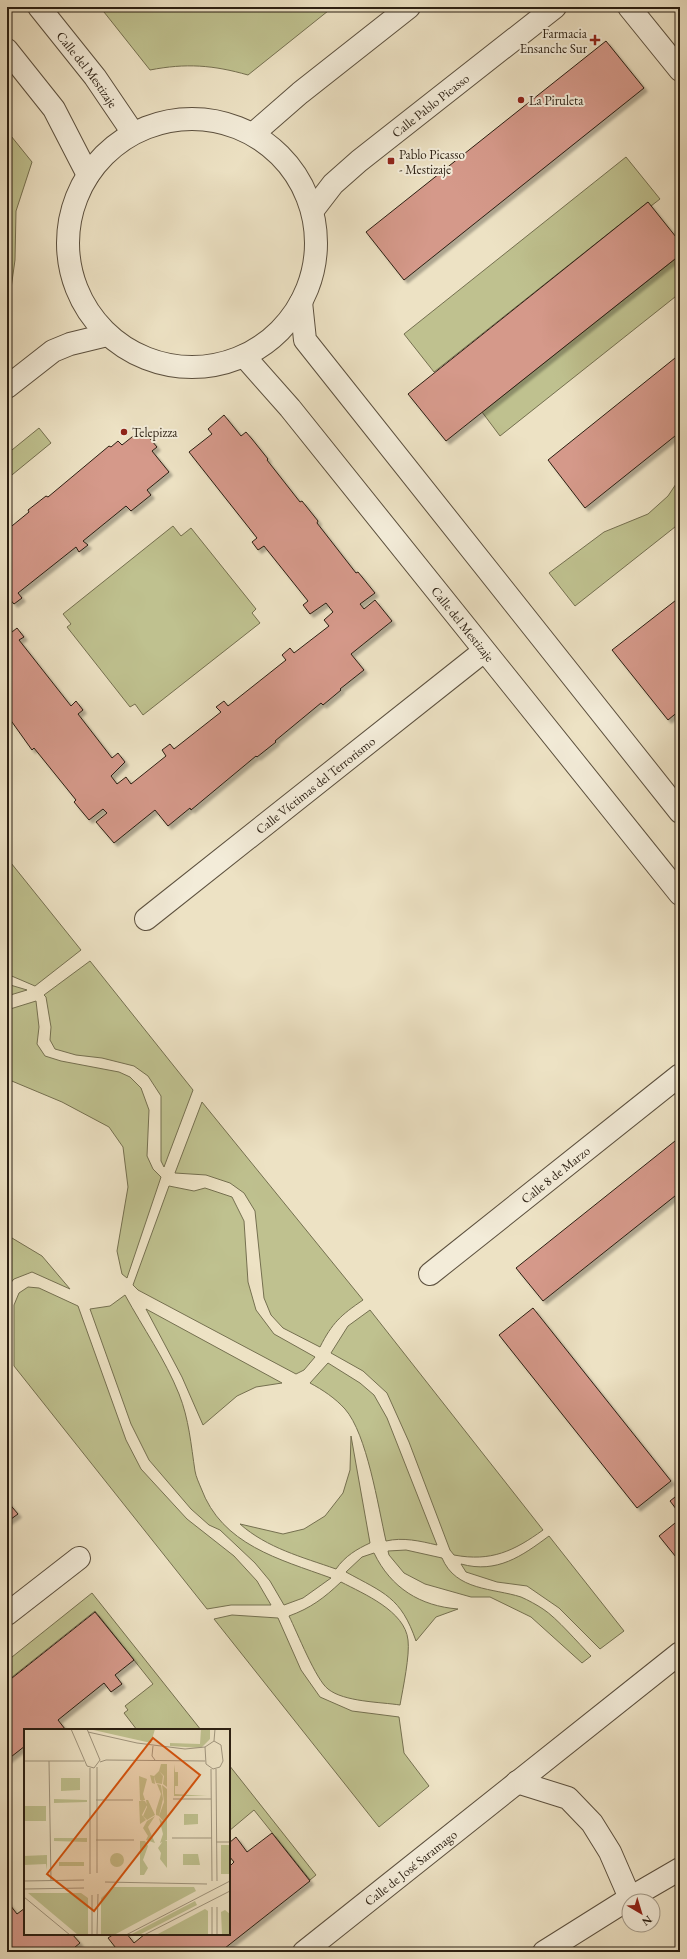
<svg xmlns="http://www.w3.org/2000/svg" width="687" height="1959" font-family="'EB Garamond',serif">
	<defs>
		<filter id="shadow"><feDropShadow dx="3.5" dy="3.5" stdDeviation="1" flood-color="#0004"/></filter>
	</defs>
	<rect width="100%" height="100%" fill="#ede2c4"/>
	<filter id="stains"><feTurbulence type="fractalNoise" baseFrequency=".005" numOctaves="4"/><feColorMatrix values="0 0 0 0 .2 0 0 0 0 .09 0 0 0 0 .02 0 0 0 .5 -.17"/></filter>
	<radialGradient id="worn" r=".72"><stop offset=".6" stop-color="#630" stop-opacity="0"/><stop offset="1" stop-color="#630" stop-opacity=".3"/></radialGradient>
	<!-- green -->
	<path fill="#bfc18f" stroke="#757050" d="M100,7H333L248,75C213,65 186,63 150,70Z
		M7,131L32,162L16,211L15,260L7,317Z
		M626,157L660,199L651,206L648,202L434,372L404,334Z
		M680,255V293L500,436L482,412Z
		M39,428L51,443L7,479V454Z
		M680,478V523L575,606L549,573L604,532L648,514L668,496Z
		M173,526L181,536L191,528L256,609L252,613L260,623L143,715L135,704L130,707L67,627L71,624L63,614Z
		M7,858L81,950L35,986L7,974Z
		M90,961L193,1090L164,1167L161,1161V1096L148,1076L134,1066L102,1058L76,1055L55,1049L50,1040L51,1027L46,997L44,995Z
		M7,984L27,990L7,996Z
		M36,1001L39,1027L37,1044L45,1056L61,1061L119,1072L130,1077L141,1088L149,1110L147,1156L153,1169L161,1177L127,1278L122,1274L117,1251L128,1187L123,1147L109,1127L62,1102L7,1079V1010Z
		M202,1102L363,1300C341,1315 332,1323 320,1347L283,1328L271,1315L264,1298L255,1211L244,1193L230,1183L206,1175L175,1173Z
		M169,1186L194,1191L205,1188L232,1197L244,1221L248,1282L256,1310L274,1334L315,1357L304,1370L296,1374L138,1290L133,1285Z
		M7,1235L42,1256L70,1289L32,1272L14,1279L7,1287Z
		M28,1287L39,1288L78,1306L126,1440L141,1469L187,1519L234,1556L257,1581L271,1605H231L207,1609L14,1366V1305L19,1293Z
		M125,1295C143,1328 165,1359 179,1394C189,1419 191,1445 195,1471C196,1477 199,1483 201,1488C222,1545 279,1559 331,1578L303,1598L284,1605L270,1581L255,1563L220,1530L209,1525L191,1509L149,1460L131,1424L90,1309L110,1306Z
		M146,1309L282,1383L256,1387L237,1396L203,1425L182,1377Z
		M370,1310L543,1530C514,1551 491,1562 454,1555L450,1550L409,1442L387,1393L363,1371L331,1353L348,1326Z
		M328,1363L360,1383L374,1395L387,1418L437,1545C420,1541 403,1537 386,1541C378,1506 367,1434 345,1409C335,1398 323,1390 310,1383Z
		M351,1436L370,1543C357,1549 345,1556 336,1569C302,1557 267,1548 240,1524L283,1534L304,1529L325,1516L343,1493L350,1470Z
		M549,1536L624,1631L600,1649L559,1608L527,1586L497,1582L466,1572L461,1564C497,1574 522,1556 549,1536Z
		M406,1550L442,1558C456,1591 493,1588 521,1597C528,1600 537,1605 543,1609C557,1618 578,1643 591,1656L582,1663L531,1617L490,1597H471L425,1584L404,1573L389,1555L388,1551Z
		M374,1553C391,1588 420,1606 458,1609L436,1617L416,1641C401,1597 384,1593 346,1572L362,1557Z
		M341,1582C364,1594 405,1611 408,1640C410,1655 403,1688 400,1705C381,1702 344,1702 328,1689C316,1680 297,1632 289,1616C311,1608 324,1598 341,1582Z
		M92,1593L201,1730H137L124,1713L128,1710L125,1706L153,1684L95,1611L7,1681V1661Z
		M232,1615L278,1618L301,1670L320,1697L352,1711L399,1717L404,1753L429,1786L379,1827L214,1619Z
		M229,1765L316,1875L310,1880L254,1810L229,1831Z"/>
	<!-- building -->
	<path fill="#d5998a" stroke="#2b1f12" filter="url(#shadow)" d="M606,41L644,88L404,280L366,232Z
		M648,202L680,242V255L446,441L408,394Z
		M680,354V432L585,508L548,460Z
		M224,415L241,436L246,432L252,439L268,459L267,460L300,502L302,501L318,521L317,523L356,573L358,572L375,593L360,604L364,609L375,600L392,621L351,654L364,670L340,689L341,690L323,705L321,703L275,741L276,742L257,757L256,756L191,810L190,808L168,826L155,810L114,843L96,822L107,813L103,809L89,820L74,802L76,800L34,748L32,750L7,715V625L12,632L17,628L24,637L19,640L71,706L76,701L83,710L78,714L112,758L118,753L125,762L111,776L117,784L126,777L131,784L166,756L162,750L170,744L174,749L221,712L216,707L224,701L228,706L286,660L282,655L290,648L294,653L329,626L324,620L333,612L326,603L310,614L303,605L308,601L264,546L258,550L252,542L257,538L189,452L212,434L208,429Z
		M142,429L157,447L152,451L169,472L147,490L151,495L131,511L126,506L83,541L88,545L79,552L76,547L18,593L22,598L14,604L7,596V530L29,512L28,510L46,496L48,497L109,446L111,447L118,441L122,445Z
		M680,597V710L668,720L612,650Z
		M680,1137V1192L543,1301L516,1268Z
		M533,1308L671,1481L637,1508L499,1335Z
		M680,1493V1514L670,1501Z
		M7,1501L18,1514L7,1522Z
		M680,1519V1562L659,1536Z
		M95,1612L134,1660L115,1675L122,1684L111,1692L104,1683L58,1720L65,1729L64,1730H25V1746L7,1760V1682Z
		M272,1833L310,1881L220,1952H119L108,1938L114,1934H127L134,1943L145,1934H229V1867L234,1862L229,1856V1843L236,1837L247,1852Z
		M7,1901L17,1914L25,1908V1934H72L80,1943L69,1952H7Z"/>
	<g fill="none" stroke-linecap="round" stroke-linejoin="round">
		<defs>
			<g id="minor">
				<path id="s1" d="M39,7L95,77L133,133"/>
				<path d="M629,7L680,70"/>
				<path d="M7,50L54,109L88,175"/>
				<circle cx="192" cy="243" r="124"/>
				<path d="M253,134L300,93L409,7"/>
				<path id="s2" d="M313,210L333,184L359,161L555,7"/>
				<path d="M301,302L305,340L680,812"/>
				<path id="s3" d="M244,356L290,408L680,894"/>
				<path d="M7,387L53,351L70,344L107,335"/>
				<path id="s4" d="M146,919L484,651"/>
				<path id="s5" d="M430,1274L680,1075"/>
				<path d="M7,1614L79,1558"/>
				<path d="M517,1782L568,1798L592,1823L610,1852L630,1898"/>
				<path id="s6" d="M304,1952L680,1653"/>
				<path d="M544,1952L630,1898L680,1869"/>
			</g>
		</defs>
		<!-- minor casing -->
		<use href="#minor" stroke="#5c503e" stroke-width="24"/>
		<!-- minor -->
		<use href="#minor" stroke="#f3ecd9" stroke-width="22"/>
	</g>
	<!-- markers -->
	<g fill="#8f2418" stroke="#f3ecd9" stroke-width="1.5">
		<path d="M593 34h4v4h4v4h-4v4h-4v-4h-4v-4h4z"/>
		<circle cx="521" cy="100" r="4"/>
		<rect x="387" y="157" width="8" height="8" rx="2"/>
		<circle cx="124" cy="432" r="4"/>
	</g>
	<g text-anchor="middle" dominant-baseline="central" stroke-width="4" stroke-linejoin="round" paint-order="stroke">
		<!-- poi labels -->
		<g font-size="13" fill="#2b1f12" stroke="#f3ecd9" text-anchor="start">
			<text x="587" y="33" text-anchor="end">Farmacia<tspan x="587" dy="15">Ensanche Sur</tspan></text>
			<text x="529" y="100">La Piruleta</text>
			<text x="399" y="154">Pablo Picasso<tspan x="399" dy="15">- Mestizaje</tspan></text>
			<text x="132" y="432">Telepizza</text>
		</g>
		<!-- street labels -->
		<g font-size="13" fill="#2b1f12" stroke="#f3ecd9">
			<text stroke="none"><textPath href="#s1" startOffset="79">Calle del Mestizaje</textPath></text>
			<text stroke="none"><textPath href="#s2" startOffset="158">Calle Pablo Picasso</textPath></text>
			<text stroke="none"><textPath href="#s3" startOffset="346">Calle del Mestizaje</textPath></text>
			<text stroke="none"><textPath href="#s4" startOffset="216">Calle Víctimas del Terrorismo</textPath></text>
			<text stroke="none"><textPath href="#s5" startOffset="160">Calle 8 de Marzo</textPath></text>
			<text stroke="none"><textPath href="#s6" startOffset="136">Calle de José Saramago</textPath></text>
		</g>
	</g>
	<!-- overview -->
	<g transform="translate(24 1729)">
		<rect width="206" height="206" fill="#ede2c4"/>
		<path d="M65,0H131L127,14ZM177,0H186V10L177,19L146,17V14L176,15ZM137,35H143V58L139,55L140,47L135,42ZM150,35L151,43H154V57H151V65L183,67H150ZM135,42L139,47L138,55L132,54L130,47L131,55L128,54L126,46L130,47ZM115,47L123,50L119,65L121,71L118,72L116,71ZM37,49H56V61L37,62ZM133,55L137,56L139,70L135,87L132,86V81L137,65ZM138,56L143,60V87L139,92L135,87L140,73ZM30,70L63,71V73L30,74ZM122,71H124L131,86L123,91L119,87L123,78ZM115,72H121L123,76L118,86L122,91L116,95ZM0,77H22V92H0ZM160,85H174V95L160,96ZM131,87L124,98L131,114L122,111L124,107L119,99L123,92ZM143,88V111L136,114L139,105L135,89L139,93ZM63,109V113L30,112V109ZM116,112H121L124,117L119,131L124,139L120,146H116ZM139,112H143V139L136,130L137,124L134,119ZM197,116H206V145H197ZM86 131a7 7 0 1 1 14 0a7 7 0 1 1-14 0ZM159,125H174L176,136H159ZM23,126V141L22,135L0,136V127ZM35,133H60V137H35ZM89,158H170L172,162L90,206H77V169ZM4,164H57L64,169V206H54ZM171,172L173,176L115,206H106ZM181,180L184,182V206H132ZM201,181L206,185V206H198L197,183Z" fill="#bfc18f"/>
		<path fill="none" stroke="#9f947d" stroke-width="1" d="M47,0L63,37L70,39L76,31L63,0M64,3L113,14L161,20L181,18M190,12L197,16L199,32L196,38L189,40L182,35L181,18ZM190,12L191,0M129,17L128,27L131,31M0,32H60M25,32L27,152M76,33L82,31L181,32M66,39V145M187,40L188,152M192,40L193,152M149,70H187M72,71H109M148,109H188M72,111H110M192,113H206M73,144V38M0,152L60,151M81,153L183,155M0,160L60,159M68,166V206M0,168L46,206M188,178V206M193,178V206M73,206L74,165M102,206L206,152M120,206L206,162"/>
		<path fill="#d5530d" fill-opacity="0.15" stroke="#d5530d" stroke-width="2" d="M129,9L176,46L70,182L23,145Z"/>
		<rect width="206" height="206" fill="none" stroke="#2b1f12" stroke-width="2"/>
	</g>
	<!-- margin -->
	<rect width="687" height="1959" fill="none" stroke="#ede2c4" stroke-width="24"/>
	<rect x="8" y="8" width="671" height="1943" fill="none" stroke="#2b1f12" stroke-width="2"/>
	<rect x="12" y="12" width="663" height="1935" fill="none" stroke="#2b1f12"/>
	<!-- north arrow -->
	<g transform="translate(641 1913) rotate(142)"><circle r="19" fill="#f3ecd9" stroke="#a39a89"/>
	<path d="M0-3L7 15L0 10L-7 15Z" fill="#8f2418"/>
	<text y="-6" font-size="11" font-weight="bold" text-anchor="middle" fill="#2b1f12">N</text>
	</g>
	<rect width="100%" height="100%" filter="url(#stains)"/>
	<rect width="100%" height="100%" fill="url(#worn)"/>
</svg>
